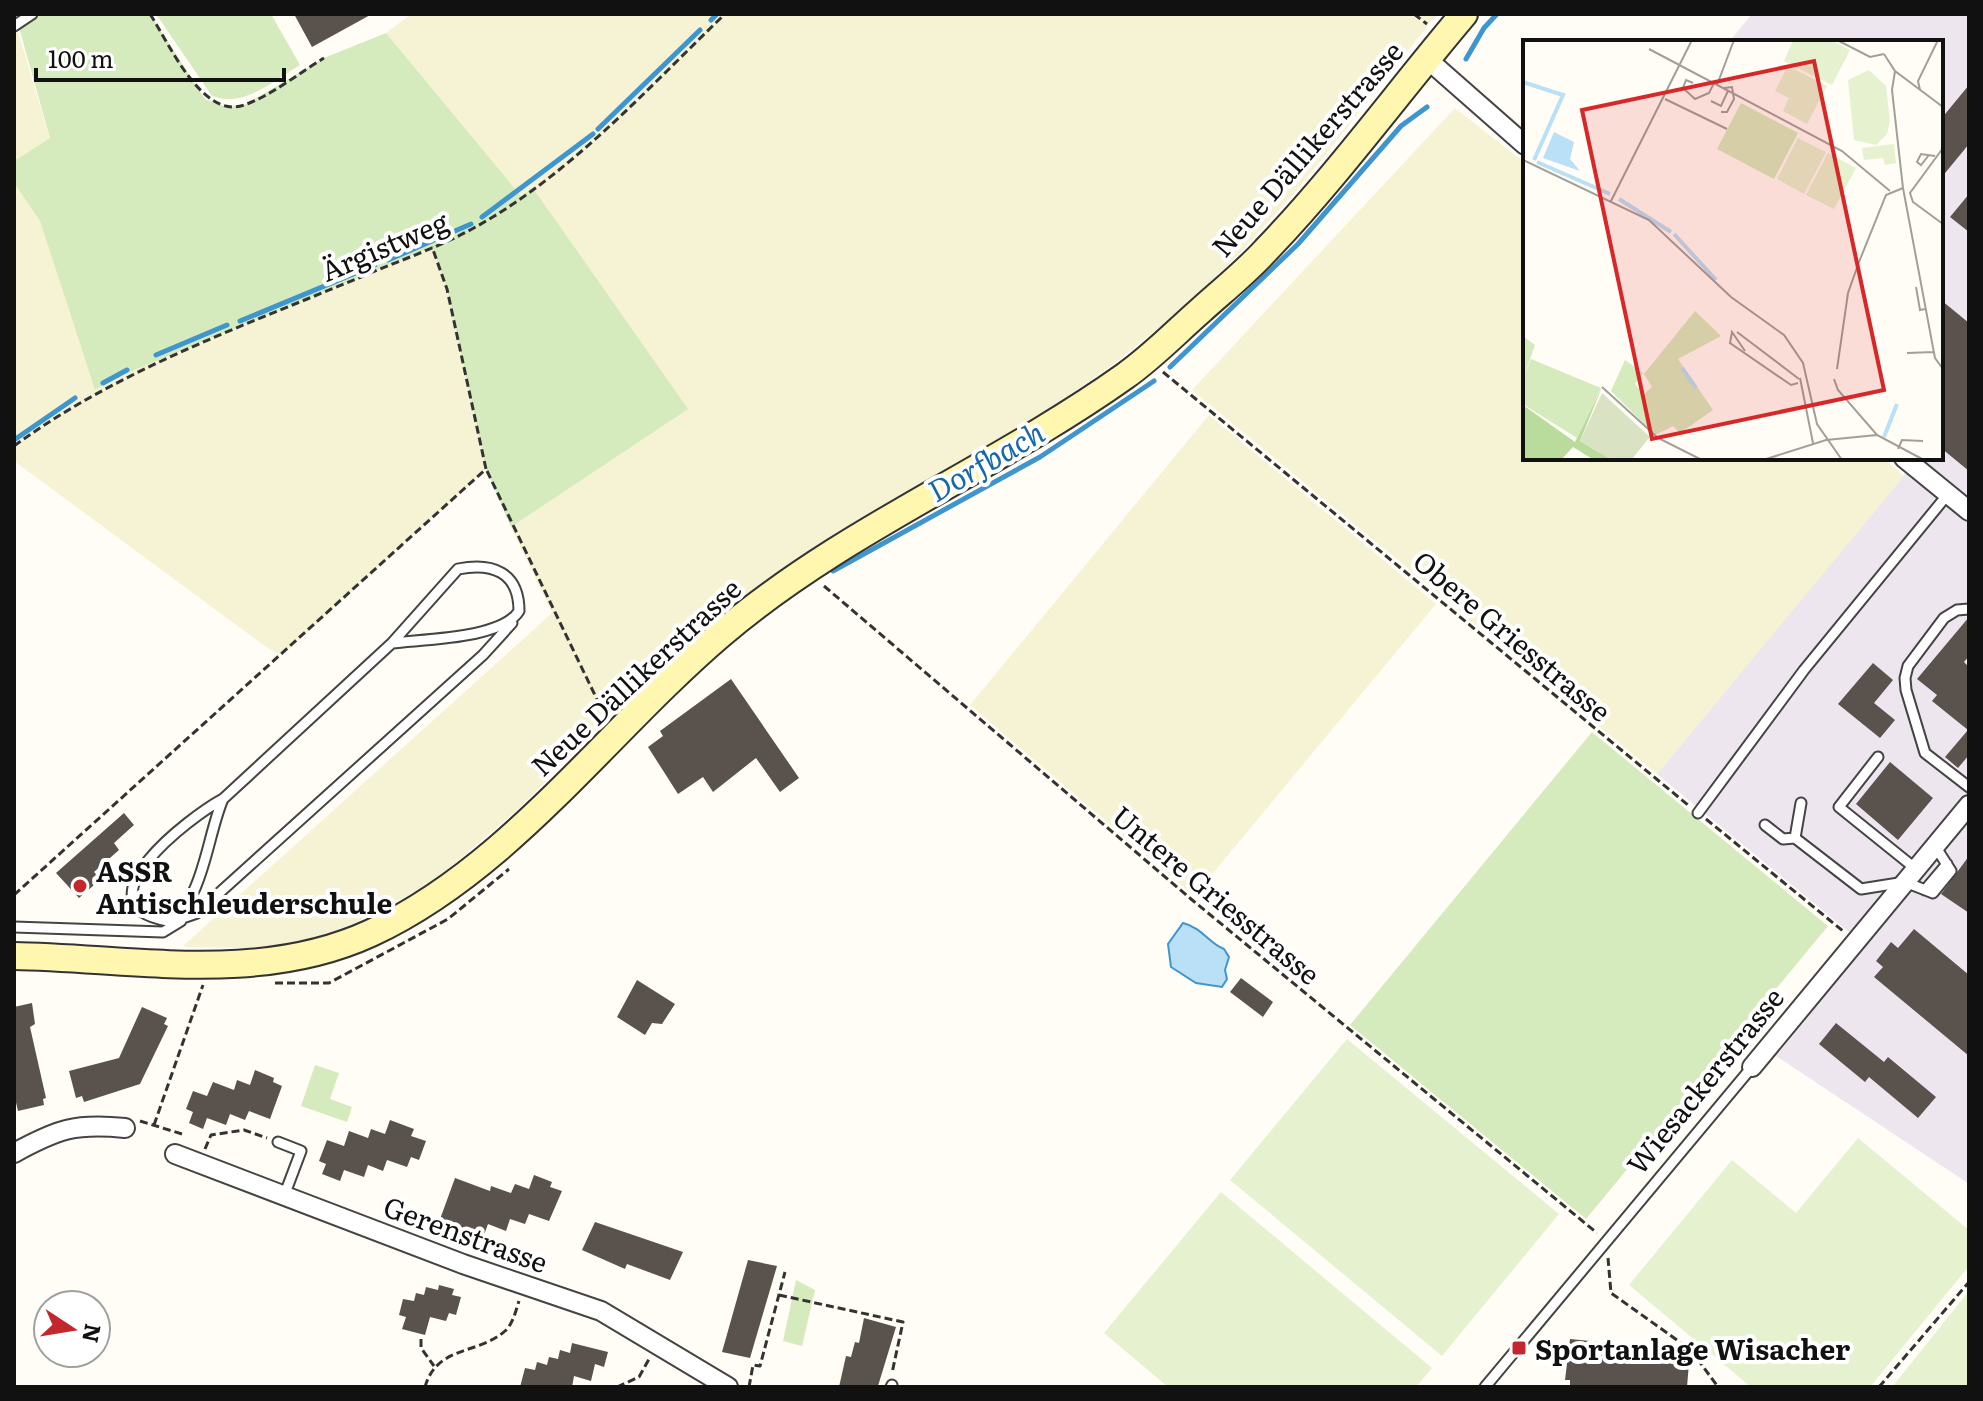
<svg xmlns="http://www.w3.org/2000/svg" width="1983" height="1401" font-family="Literata,serif">
	<rect width="100%" height="100%" fill="#fffdf5"/>
	<!-- industrial -->
	<path fill="#eee6ef" d="M1752,14H1969V1184L1776,1056L1866,946L1657,774L1918,458H1941V42H1729Z"/>
	<!-- farmland -->
	<path fill="#f6f3d4" d="M411,14H1437L1298,189L1240,253L1179,312L1111,366L1027,424L920,490L837,534L722,616L607,720L518,809L432,883L343,929L299,942L257,948L187,947L183,946L552,613L511,527L687,409L533,188L521,197L386,33Z
		M14,18L50,139L14,161Z
		M1455,108L1525,163V458H1883L1904,476L1657,774L1192,390Z
		M14,183L40,221L95,390L113,379L432,247L447,289L486,469L282,655L269,649L14,461Z
		M1209,415L1436,604L1194,896L970,705Z"/>
	<!-- green -->
	<path fill="#d5ebbd" d="M32,14H150L205,99L226,107L244,105L324,58L386,33L521,196L533,188L688,409L511,527L486,469L447,289L432,247L113,379L95,390L40,221L14,183V161L50,138L18,24Z
		M156,14H271L300,65C273,81 244,108 212,96Z
		M1592,732L1828,926L1586,1219L1350,1025Z
		M315,1065L339,1073L330,1099L352,1107L347,1122L301,1106Z
		M796,1280L815,1290L802,1346L783,1341Z"/>
	<!-- pitch -->
	<path fill="#e6f2cf" d="M1347,1039L1559,1214L1442,1356L1230,1180Z
		M1858,1138L1969,1230V1266L1870,1387H1751L1629,1285L1732,1160L1796,1213Z
		M1221,1192L1432,1368L1416,1387H1168L1104,1333Z
		M1969,1291V1387H1892Z"/>
	<!-- water -->
	<path fill="#b9e0f7" stroke="#3f96cf" stroke-width="2" d="M1183,923C1203,928 1208,943 1224,949L1229,957L1225,970L1227,979L1222,987L1196,983L1171,967L1168,944Z"/>
	<g fill="none" stroke-linecap="round" stroke-linejoin="round">
		<!-- stream -->
		<path stroke="#3f96cf" stroke-width="5" d="M711,20L717,14
			M1466,59L1484,28L1497,14
			M598,129L700,30
			M482,217L593,134
			M388,260L471,224
			M240,321L375,265
			M156,355L227,325
			M1170,367L1298,244L1401,126L1427,107
			M103,383L127,370
			M14,440L75,398
			M833,571L1040,457L1154,381"/>
	</g>
	<!-- building -->
	<path fill="#5a524d" d="M294,14H372L312,47Z
		M1969,85V144L1941,178V119Z
		M1969,194V232L1950,217Z
		M1941,300L1969,323V471L1941,448Z
		M1969,617V656L1964,662L1969,667V755L1958,768L1945,757L1968,730L1932,701L1937,695L1917,679Z
		M1873,663L1893,680L1874,703L1895,720L1880,738L1838,704Z
		M731,679L799,778L780,792L756,758L713,792L703,777L678,794L648,747L663,736L660,731Z
		M1890,762L1933,798L1898,840L1856,804Z
		M124,813L134,825L114,843L119,850L94,872L101,879L79,898L56,873Z
		M1969,856V913L1941,894Z
		M1914,929L1969,975V1056L1874,977L1883,967L1876,961L1891,942L1898,948Z
		M1241,978L1273,1002L1263,1017L1230,992Z
		M637,980L675,1004L662,1024L652,1023L645,1035L617,1017Z
		M32,1003L35,1024L30,1027L46,1098L43,1099L44,1105L18,1111L14,1094V1007Z
		M142,1007L167,1018L164,1024L168,1026L140,1084L84,1102L82,1096L76,1098L69,1071L119,1058Z
		M1836,1023L1884,1062L1888,1057L1936,1097L1918,1118L1869,1077L1865,1082L1819,1044Z
		M255,1070L274,1078L273,1082L282,1086L270,1119L249,1111L245,1120L230,1114L226,1125L207,1118L203,1129L189,1123L193,1112L186,1109L193,1091L207,1096L213,1082L234,1090L237,1080L250,1085Z
		M390,1120L414,1129L411,1136L426,1141L419,1160L411,1157L407,1167L387,1160L383,1171L368,1165L364,1177L344,1170L340,1181L322,1174L326,1164L319,1161L327,1140L344,1146L349,1131L368,1138L371,1129L385,1134Z
		M534,1175L552,1182L550,1187L562,1191L549,1221L529,1214L525,1224L510,1219L506,1231L488,1224L484,1235L439,1222L455,1178L490,1191L491,1186L511,1193L515,1184L529,1189Z
		M595,1222L683,1252L670,1280L627,1264L625,1269L582,1250Z
		M748,1260L777,1266L750,1358L722,1352Z
		M439,1285L454,1289L452,1295L461,1297L456,1315L449,1313L446,1321L430,1317L425,1335L402,1329L406,1317L399,1315L403,1299L414,1301L416,1293L424,1295L426,1287L438,1290Z
		M864,1318L896,1327L878,1386L839,1387L846,1356L851,1357L855,1342L859,1343Z
		M1570,1339L1690,1351L1687,1387H1570V1380H1565Z
		M572,1343L608,1352L604,1367L595,1364L591,1381L574,1376L572,1387H520L525,1368L535,1370L537,1362L547,1365L549,1357L558,1359L560,1350L570,1353Z"/>
	<g fill="none" stroke-linecap="round" stroke-linejoin="round">
		<defs>
			<path id="lane" d="M14,26L32,14
				M1969,609L1957,610L1944,618L1908,666L1905,678L1906,690L1925,753L1969,787
				M1878,757L1839,807L1916,869
				M223,799C207,835 204,902 168,921C74,905 191,816 223,799L392,643L458,569C492,562 519,572 519,611C502,639 423,639 392,643
				M1801,803L1795,838L1861,889L1905,882L1933,893L1951,871L1935,846
				M1698,813L1804,670L1948,494
				M1765,825L1783,839L1795,838
				M1925,890L1947,864
				M174,921L197,913L483,655L512,623
				M14,927L163,932L181,921
				M278,1142L301,1151L284,1196
				M891,1387L892,1385
				M1485,1387L1752,1067"/>
			<path id="street" d="M1426,58L1525,145
				M1904,458L1969,511
				M1752,1067L1969,805
				M14,1153C58,1129 75,1123 125,1128
				M175,1154L463,1264L601,1311L728,1387"/>
			<path id="secondary" d="M14,956C133,958 258,985 371,933C509,869 607,731 721,634C843,530 994,469 1125,376C1152,357 1175,333 1200,311C1222,291 1246,272 1266,250C1337,176 1398,92 1464,14"/>
		</defs>
		<!-- lane casing -->
		<use href="#lane" stroke="#444" stroke-width="13"/>
		<!-- street casing -->
		<use href="#street" stroke="#444" stroke-width="22"/>
		<!-- secondary casing -->
		<use href="#secondary" stroke="#333" stroke-width="30"/>
		<!-- path -->
		<path stroke="#333" stroke-width="3" stroke-dasharray="8 4" stroke-linecap="butt" d="M150,14C169,43 202,120 244,105C271,96 299,73 324,58
			M1414,14L1427,24
			M1163,372L1688,805
			M14,446C118,370 243,326 361,277C398,261 437,248 472,229C569,176 646,90 725,14
			M487,471L605,716
			M824,586L1191,899L1597,1233
			M1706,819L1843,931
			M14,895L486,469L447,289L432,247
			M275,983H329L448,919L509,869
			M140,1121L182,1134
			M154,1125L203,985
			M205,1149L211,1135L244,1130L267,1138
			M1608,1258L1611,1293L1691,1350L1718,1387
			M779,1295L903,1322L892,1373
			M421,1339V1348L434,1366
			M425,1387C437,1345 478,1355 505,1331C513,1324 516,1310 519,1301
			M617,1387L639,1377L649,1359
			M749,1387L753,1365L760,1366L785,1272
			M1879,1387L1969,1282"/>
		<!-- lane -->
		<use href="#lane" stroke="#fff" stroke-width="9"/>
		<!-- street -->
		<use href="#street" stroke="#fff" stroke-width="18"/>
		<!-- secondary -->
		<use href="#secondary" stroke="#fff6b0" stroke-width="26"/>
	</g>
	<!-- markers -->
	<g fill="#c4262e" stroke="#fff" stroke-width="3">
		<circle cx="80" cy="886" r="8"/>
		<rect x="1511" y="1340" width="16" height="16" rx="4"/>
	</g>
	<g text-anchor="middle" dominant-baseline="central" stroke-width="8" stroke-linejoin="round" paint-order="stroke">
		<!-- street labels -->
		<g font-size="28" fill="#111" stroke="#fff">
			<text transform="translate(1306 148) rotate(-49)">Neue Dällikerstrasse</text>
			<text transform="translate(384 245) rotate(-23)">Ärgistweg</text>
			<text transform="translate(1513 635) rotate(40)">Obere Griesstrasse</text>
			<text transform="translate(635 676) rotate(-43)">Neue Dällikerstrasse</text>
			<text transform="translate(1217 894) rotate(40)">Untere Griesstrasse</text>
			<text transform="translate(1704 1080) rotate(-51)">Wiesackerstrasse</text>
			<text transform="translate(466 1233) rotate(20)">Gerenstrasse</text>
		</g>
		<!-- poi labels -->
		<g font-size="28" font-weight="bold" fill="#111" stroke="#fff" text-anchor="start">
			<text x="96" y="870">ASSR<tspan x="96" dy="32">Antischleuderschule</tspan></text>
			<text x="1535" y="1348">Sportanlage Wisacher</text>
		</g>
		<!-- water labels -->
		<g font-size="30" font-style="italic" fill="#1768a6" stroke="#fff">
			<text transform="translate(985 460) rotate(-30)">Dorfbach</text>
		</g>
	</g>
	<!-- overview -->
	<g transform="translate(1523 40)">
		<rect width="420" height="420" fill="#fffdf5"/>
		<path d="M218,63L275,93L251,139L194,109ZM172,271L198,296L155,319L190,370L157,393L150,386L132,395L88,351L102,320L120,333L112,344L121,354L129,347L121,334ZM0,296L12,305L1,337L8,319L78,348L54,398L0,364Z" fill="#d5ebbd"/>
		<path d="M79,347L57,401L89,420H71L50,407L38,420H0V365L52,402Z" fill="#b9dc9c"/>
		<path d="M79,353L127,397L108,420H89L57,401Z" fill="#d9e3c4"/>
		<path d="M270,0H308L327,10L309,45L261,21ZM265,26L304,46L284,84L260,71L266,58L252,51ZM346,30L363,46L367,81L364,94L353,105L331,100L325,40ZM275,98L303,112L281,154L254,139ZM371,104L373,123L362,125L360,118L341,120L339,108ZM305,113L333,128L311,169L283,155Z" fill="#e6f2cf"/>
		<path d="M31,92L51,102L47,119L57,131L20,118Z" fill="#b9e0f7"/>
		<path fill="none" stroke="#b9e0f7" stroke-width="4" d="M0,42L40,55L11,120M14,122L87,154M96,159L148,192M151,194L193,240M159,328L173,348M361,397L374,364"/>
		<path fill="none" stroke="#a09f9a" stroke-width="2" d="M314,0L347,17L361,14M126,9L319,111L367,151M361,14L372,31L420,67M372,31L369,50L380,148L412,318L420,329M170,43L163,40L160,48L172,59L186,53L191,43M194,45L211,0M397,50L395,41L415,0M142,59L204,89M188,61L198,66L205,51M198,72H204L211,59L209,47L201,48M420,108L387,153L390,162L420,184M406,115L398,125L394,122L398,114L412,116M0,120L126,180L208,257L261,295L280,323L294,384L319,420M88,161L169,0M393,247L397,270L402,269M214,292L276,339M222,311L209,292L207,303L268,345L275,343M384,313L411,312M314,329L325,253L336,222L363,155L380,148M277,338L290,403M311,339L315,350L354,395L401,420M79,347L135,398L179,420M375,409L379,400L400,401M240,420L303,400L354,395"/>
		<path fill="#d62828" fill-opacity="0.15" stroke="#d62828" stroke-width="4" d="M291,21L361,350L129,399L59,70Z"/>
		<rect width="420" height="420" fill="none" stroke="#111" stroke-width="4"/>
	</g>
	<!-- border -->
	<rect width="1983" height="1401" fill="none" stroke="#111111" stroke-width="32"/>
	<!-- north arrow -->
	<g transform="translate(72 1329) rotate(102)"><circle r="38" fill="#ffffff" stroke="#a0a0a0" stroke-width="2"/>
	<path d="M0-6L14 30L0 20L-14 30Z" fill="#c4262e"/>
	<text y="-12" font-size="22" font-weight="bold" text-anchor="middle" fill="#111111">N</text>
	</g>
	<!-- scale -->
	<path d="M36 68v12h248v-12" fill="none" stroke="#111111" stroke-width="4"/>
	<text x="48" y="68" font-size="24" fill="#111111" stroke="#ffffff" stroke-width="6" paint-order="stroke">100 m</text>
</svg>
